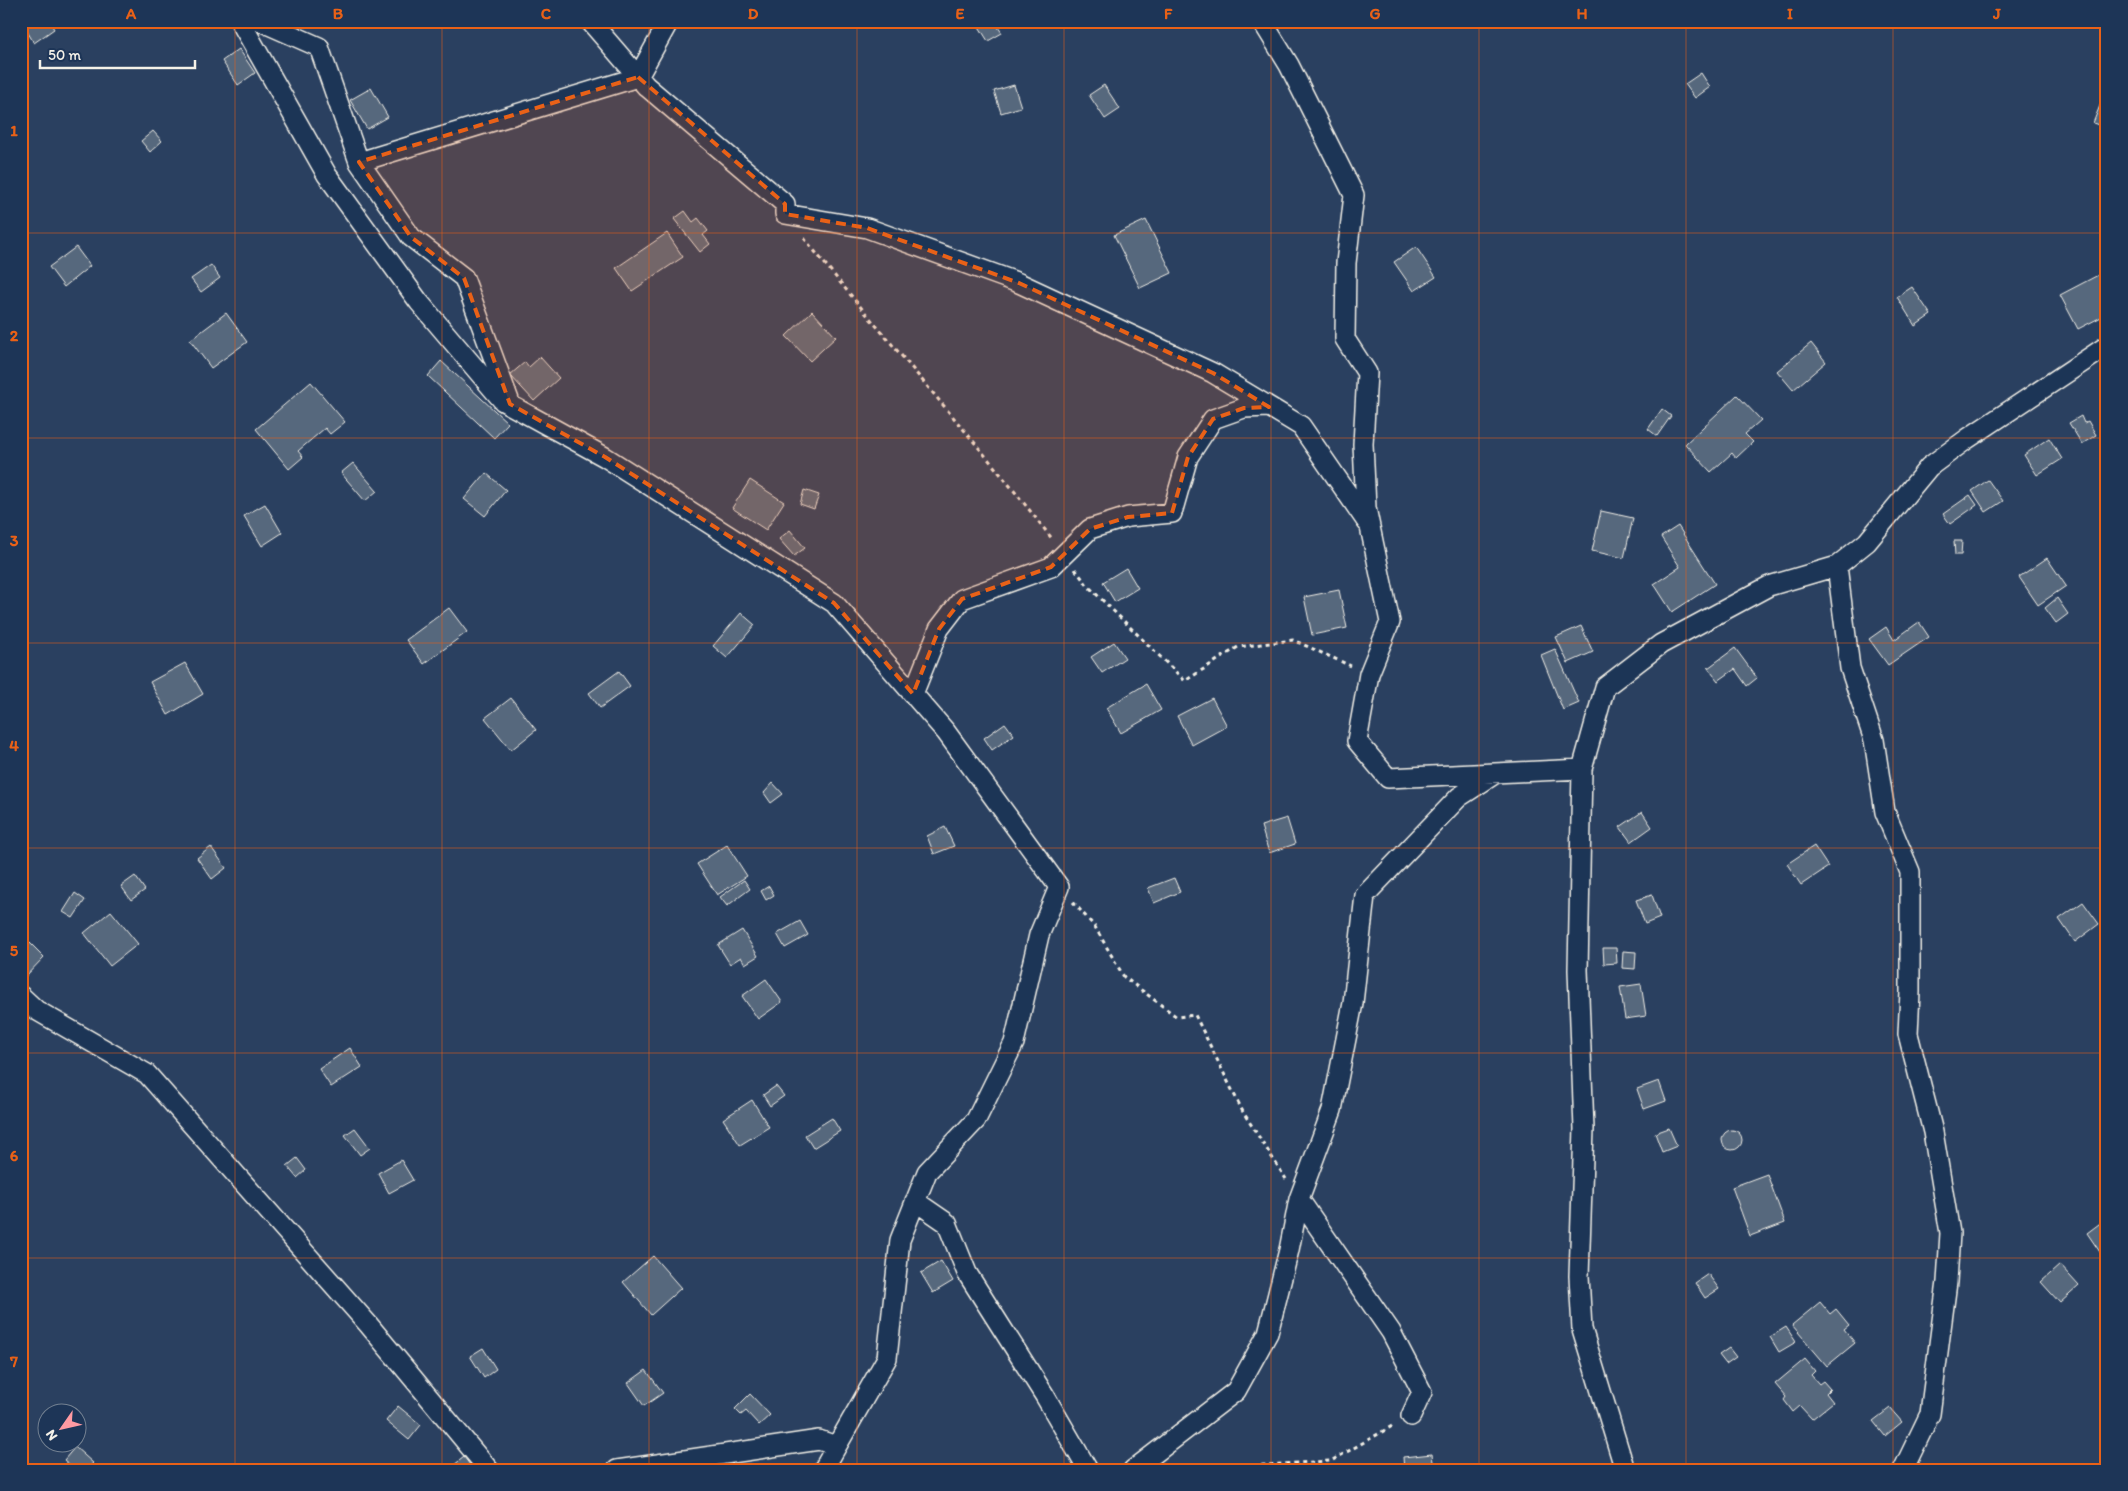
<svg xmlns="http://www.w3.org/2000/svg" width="2128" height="1491" font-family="Itim,sans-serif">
	<rect width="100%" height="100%" fill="#2a4060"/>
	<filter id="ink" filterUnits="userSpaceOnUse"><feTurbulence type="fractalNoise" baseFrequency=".02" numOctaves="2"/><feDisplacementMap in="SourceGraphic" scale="10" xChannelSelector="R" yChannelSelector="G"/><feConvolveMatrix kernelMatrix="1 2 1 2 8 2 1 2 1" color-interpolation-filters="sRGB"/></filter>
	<g filter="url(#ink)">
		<!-- building -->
		<path fill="#56677d" stroke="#f4f1e8" d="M21,21H49L54,29L34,43Z
			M984,21H994L1002,33L988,41L978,25Z
			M239,49L255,73L238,85L222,61Z
			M1701,73L1710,87L1695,98L1685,84Z
			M1014,85L1021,107L1001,113L994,91Z
			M1104,85L1120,109L1105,119L1089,95Z
			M371,88L388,117L367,129L350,100Z
			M2103,98L2107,99V128L2093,123Z
			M153,131L162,141L150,152L141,141Z
			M685,211L693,222L698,218L708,231L703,235L710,244L700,252L674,219Z
			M1146,220L1172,273L1140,288L1114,235Z
			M667,233L683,257L632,291L616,268Z
			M76,247L90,266L64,287L49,267Z
			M1416,247L1436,277L1414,291L1394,262Z
			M211,265L220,278L201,292L191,279Z
			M2106,271L2107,314L2078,329L2060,295Z
			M1912,287L1931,315L1915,326L1897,297Z
			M812,311L836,337L810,361L786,336Z
			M226,313L247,342L211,368L190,340Z
			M1811,343L1826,362L1793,390L1777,371Z
			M540,357L559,378L534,401L510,375L525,362L529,367Z
			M441,361L508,423L494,438L428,376Z
			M311,382L345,422L330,434L325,428L298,451L303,457L289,469L256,429Z
			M1737,395L1761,420L1745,434L1753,442L1736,458L1732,453L1711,472L1685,444Z
			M1662,409L1671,416L1657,436L1648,429Z
			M2081,416L2084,423L2088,421L2096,435L2082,444L2069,423Z
			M2049,438L2062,459L2037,475L2024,455Z
			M353,463L377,491L365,501L341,473Z
			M486,473L506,490L485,516L464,499Z
			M750,480L784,502L766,530L732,508Z
			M1988,480L2003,501L1986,512L1972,491Z
			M804,490L819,495L814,509L800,504Z
			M1970,495L1977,505L1950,524L1943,514Z
			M265,504L282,533L262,546L244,516Z
			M1601,511L1633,518L1624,558L1592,551Z
			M1678,526L1715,584L1672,612L1654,584L1680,567L1661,537Z
			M790,530L805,548L794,556L779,539Z
			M1954,541H1962L1961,555H1955Z
			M2047,558L2066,586L2038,605L2019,577Z
			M1126,568L1138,588L1115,602L1103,582Z
			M1339,590L1347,628L1312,635L1304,597Z
			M2057,598L2068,614L2056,623L2045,608Z
			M449,608L467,632L424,664L406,640Z
			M741,613L755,625L727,658L713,646Z
			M1919,622L1929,637L1888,665L1869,639L1886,627L1894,640Z
			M1581,626L1593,652L1568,663L1556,637Z
			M1114,642L1125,658L1102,673L1091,657Z
			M1735,648L1757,678L1747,686L1735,669L1718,681L1708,668Z
			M1555,649L1579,703L1563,710L1541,655Z
			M185,663L203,694L168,715L150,682Z
			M619,671L630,686L600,708L589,693Z
			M1146,684L1161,710L1121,733L1106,708Z
			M511,698L536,730L511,750L485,718Z
			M1212,698L1227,726L1192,745L1177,716Z
			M1005,723L1014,735L992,750L984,738Z
			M773,783L783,794L771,803L764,793Z
			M1642,812L1652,827L1631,842L1620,827Z
			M1287,818L1295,844L1269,853L1261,826Z
			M945,827L954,846L934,854L927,836Z
			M727,845L747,876L717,895L697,864Z
			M1814,846L1828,867L1801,885L1787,864Z
			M211,847L226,868L212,879L197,858Z
			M135,876L145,890L131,900L121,886Z
			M1174,878L1180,892L1154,903L1148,888Z
			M744,880L750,889L727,906L720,897Z
			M769,886L774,895L766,900L761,891Z
			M75,893L85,900L73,918L63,912Z
			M1652,895L1660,918L1645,924L1636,900Z
			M2083,902L2099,924L2075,942L2059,919Z
			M111,911L138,944L110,966L84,933Z
			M800,921L808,935L785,948L777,934Z
			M742,930L758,956L745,964L741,957L730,964L718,945Z
			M29,942L44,957L24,978L21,975V949Z
			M1603,948H1616L1617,963L1604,964Z
			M1623,951L1636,952L1635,969L1622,968Z
			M766,979L782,1002L758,1019L742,996Z
			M1641,984L1646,1016L1625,1019L1620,987Z
			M350,1048L362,1067L331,1087L319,1069Z
			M1659,1081L1666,1101L1644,1109L1637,1089Z
			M776,1086L784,1096L770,1106L763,1095Z
			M752,1100L769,1127L740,1145L723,1119Z
			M832,1118L840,1131L813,1148L805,1135Z
			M355,1128L370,1148L360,1155L345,1135Z
			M1669,1128L1677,1146L1662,1152L1655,1133Z
			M1722 1140a10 10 0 1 1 20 0a10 10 0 1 1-20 0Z
			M297,1158L306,1170L297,1178L287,1166Z
			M401,1160L413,1180L389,1193L378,1173Z
			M1767,1174L1785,1223L1750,1236L1732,1187Z
			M2103,1221L2107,1226V1252L2102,1255L2087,1233Z
			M653,1256L681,1288L651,1315L623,1282Z
			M941,1261L953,1281L933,1293L921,1273Z
			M2060,1265L2079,1286L2060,1303L2041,1282Z
			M1708,1274L1719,1289L1705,1298L1695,1283Z
			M1820,1302L1830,1314L1836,1309L1849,1325L1844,1329L1855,1343L1827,1366L1792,1325Z
			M1786,1327L1796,1342L1779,1352L1770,1337Z
			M483,1348L496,1369L484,1378L470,1356Z
			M1729,1348L1736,1357L1726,1364L1719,1355Z
			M1805,1359L1815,1371L1811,1375L1819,1384L1823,1381L1830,1389L1826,1393L1833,1402L1812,1419L1800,1406L1793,1412L1784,1400L1786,1397L1775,1384Z
			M646,1370L663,1393L644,1406L628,1383Z
			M750,1394L770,1415L759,1425L746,1411L741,1415L735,1409Z
			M398,1406L421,1425L409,1440L386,1421Z
			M1890,1408L1902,1422L1885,1436L1873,1421Z
			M75,1447L93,1463L86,1470H76L64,1460Z
			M1432,1454L1434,1470H1404L1403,1457Z
			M464,1457L474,1470L449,1469Z"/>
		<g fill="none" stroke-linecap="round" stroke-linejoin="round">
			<defs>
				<path id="minor" d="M240,21L327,175L419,302L503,401L605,457L834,603L946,732L1059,887L1039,935L1014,1043L976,1120L927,1172L900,1240L887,1358L823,1470
					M260,21L319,47L359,162L638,77L669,21
					M590,21L646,86L785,204V214L867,228L1019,283L1213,373L1301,426L1367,522
					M1262,21L1289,65L1354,195L1346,263L1345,339L1367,373L1363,444L1366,508L1390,622L1369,674L1357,741L1388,778L1582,769
					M359,162L411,237L464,278L509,400
					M1837,566L1850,668L1874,740L1885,812L1910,872V992L1908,1034L1933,1132L1950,1233L1947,1282L1930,1414L1903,1470
					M913,694L939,629L962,599L1051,567L1090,529L1128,517L1172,513L1188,457L1213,419L1244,408L1269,407
					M21,996L36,1010L147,1074L368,1324L489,1470
					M1299,1199L1391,1332L1422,1392L1411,1416
					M915,1201L947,1223L967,1273L1045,1396L1088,1470
					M617,1470L819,1440L836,1446
					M1133,1470L1236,1391L1268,1333L1289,1250L1299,1199L1332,1110L1353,1003L1365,895L1459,797L1496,773
					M1625,1470L1582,1329L1579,1276L1584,1129L1578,970L1582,769L1605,687L1661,644L1769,586L1837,566L1867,542L1929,467L1967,439L2107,346"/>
			</defs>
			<!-- minor casing -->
			<use href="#minor" stroke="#f4f1e8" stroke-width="22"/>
			<!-- path -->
			<path stroke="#f4f1e8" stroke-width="3" stroke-dasharray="4 4" stroke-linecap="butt" d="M804,238C886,340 973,437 1053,540
				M1075,569L1088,586L1185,681L1238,647L1293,640L1351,666
				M1073,902L1095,927L1124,977L1177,1017L1195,1015L1243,1112L1286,1179
				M1231,1470L1233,1467L1331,1461L1394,1425"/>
			<!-- minor -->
			<use href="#minor" stroke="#1d3557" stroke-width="19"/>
		</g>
	</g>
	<!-- marked area -->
	<path fill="#e96117" fill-opacity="0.2" stroke="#e96117" stroke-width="4" stroke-dasharray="10 6" stroke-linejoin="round" d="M638,77L785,204V214L867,228L1019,283L1213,373L1269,407L1244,408L1213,419L1188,457L1172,513L1128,517L1090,529L1051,567L962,599L939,629L913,694L834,603L605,457L510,404L464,278L411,237L359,162Z"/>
	<!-- grid -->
	<path fill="none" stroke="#e96117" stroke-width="1" stroke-opacity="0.55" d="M235,21V1470M442,21V1470M649,21V1470M857,21V1470M1064,21V1470M1271,21V1470M1479,21V1470M1686,21V1470M1893,21V1470M21,233H2107M21,438H2107M21,643H2107M21,848H2107M21,1053H2107M21,1258H2107"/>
	<!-- margin -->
	<rect width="2128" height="1491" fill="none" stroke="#1d3557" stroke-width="55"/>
	<!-- north arrow -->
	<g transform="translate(62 1428) rotate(236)"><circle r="24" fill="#1d3557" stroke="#738091"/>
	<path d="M0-4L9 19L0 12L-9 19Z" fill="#ff9aa2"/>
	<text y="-8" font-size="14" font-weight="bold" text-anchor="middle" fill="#f4f1e8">N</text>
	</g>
	<!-- scale -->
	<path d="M40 60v8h155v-8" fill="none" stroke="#f4f1e8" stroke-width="2.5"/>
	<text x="48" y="60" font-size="15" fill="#f4f1e8" stroke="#1d3557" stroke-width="4" paint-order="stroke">50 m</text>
	<rect x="28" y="28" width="2072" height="1436" fill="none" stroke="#e96117" stroke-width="2"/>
	<g font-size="16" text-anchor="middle" font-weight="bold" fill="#e96117">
		<text x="131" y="19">A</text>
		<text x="338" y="19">B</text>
		<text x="546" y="19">C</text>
		<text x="753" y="19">D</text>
		<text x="960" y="19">E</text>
		<text x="1168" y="19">F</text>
		<text x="1375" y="19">G</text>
		<text x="1582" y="19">H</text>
		<text x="1790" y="19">I</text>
		<text x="1997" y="19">J</text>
		<text x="14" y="136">1</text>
		<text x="14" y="341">2</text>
		<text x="14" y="546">3</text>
		<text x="14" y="751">4</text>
		<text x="14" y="956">5</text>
		<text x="14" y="1161">6</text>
		<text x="14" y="1367">7</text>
	</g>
</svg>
